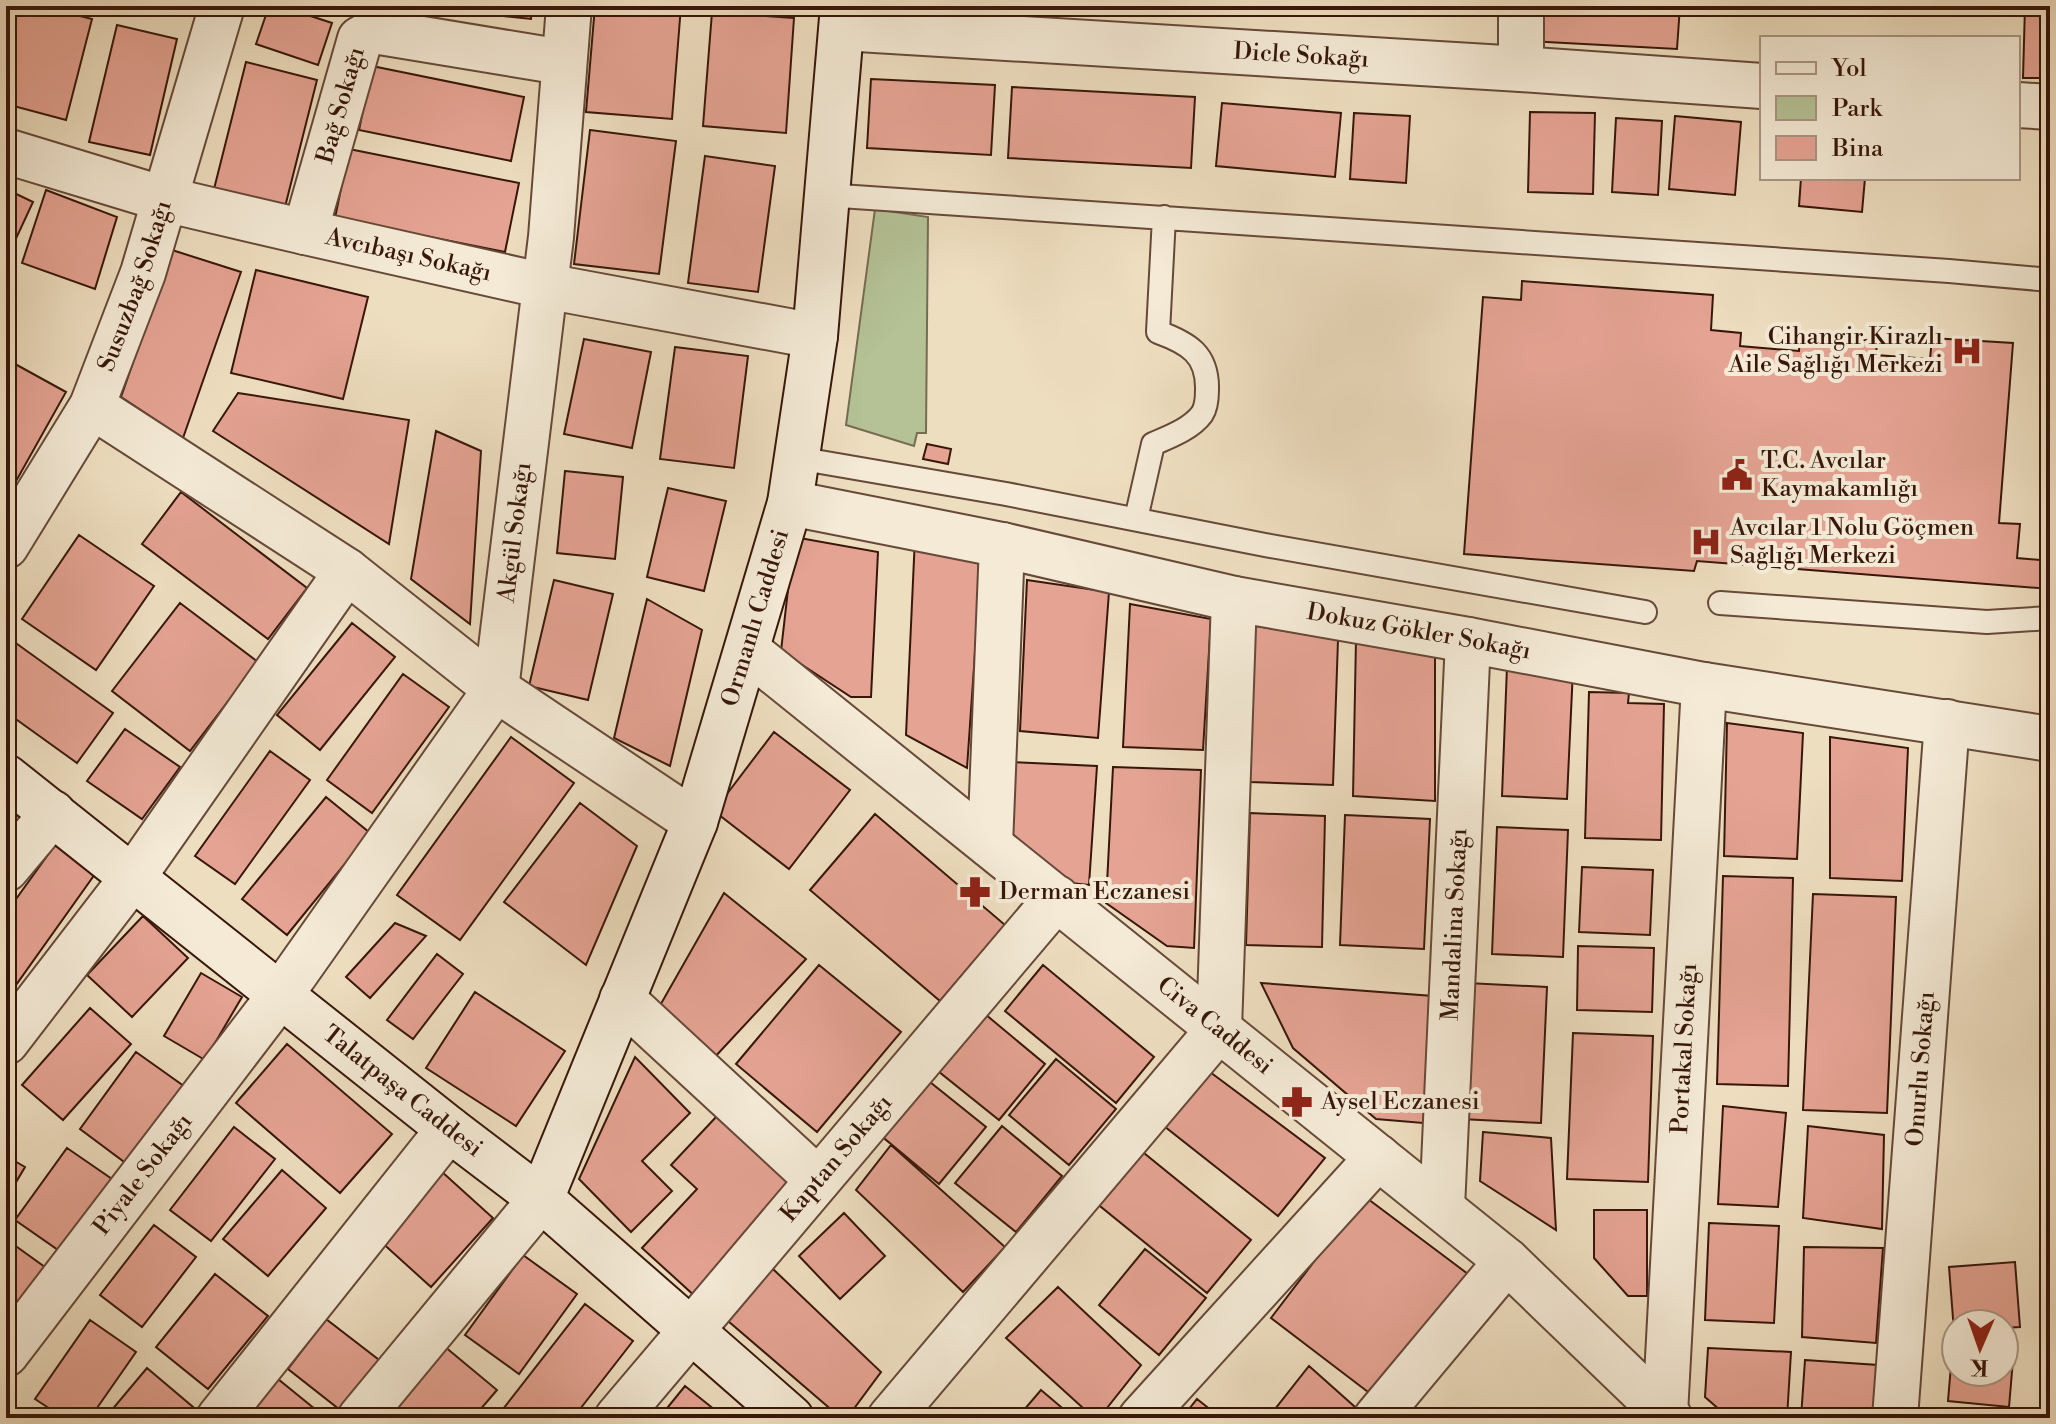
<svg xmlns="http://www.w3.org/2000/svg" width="2056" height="1424" font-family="'Libre Bodoni',serif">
	<rect width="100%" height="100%" fill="#eedec0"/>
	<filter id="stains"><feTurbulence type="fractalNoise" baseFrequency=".0025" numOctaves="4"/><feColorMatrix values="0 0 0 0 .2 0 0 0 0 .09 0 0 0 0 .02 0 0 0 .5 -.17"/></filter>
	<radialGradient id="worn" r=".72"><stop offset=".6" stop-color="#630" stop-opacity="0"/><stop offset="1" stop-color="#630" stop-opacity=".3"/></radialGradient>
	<!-- green -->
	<path fill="#b4c296" stroke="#766c50" stroke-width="2" d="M875,209L928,217L926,433H917L914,446L846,425Z"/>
	<!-- building -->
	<path fill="#e5a393" stroke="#38170a" stroke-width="2" d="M13,6H40L92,19L66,120L6,104V34Z
		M144,6H197L196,15Z
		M269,6H280L332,23L318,65L256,44Z
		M410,6H532L531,19Z
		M595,6H681L672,119L586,112Z
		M1530,6H1680L1677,49L1528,41Z
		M2025,6H2050V78H2023Z
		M712,12L794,18L786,133L703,126Z
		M117,25L177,39L150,155L89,142Z
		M246,62L317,80L285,207L214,189Z
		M372,66L524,97L511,161L359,130Z
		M871,79L995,85L991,155L867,148Z
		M1012,87L1195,97L1191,168L1008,158Z
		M1222,103L1341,113L1335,177L1216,166Z
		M1530,112L1595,113L1593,194L1528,192Z
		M1354,113L1410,116L1406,183L1350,179Z
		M1675,116L1741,122L1735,195L1669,189Z
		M1616,118L1662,121L1658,195L1612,192Z
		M590,130L676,141L659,274L574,264Z
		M349,149L519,183L505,252L335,218Z
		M705,156L775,166L758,292L688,283Z
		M1801,178H1865L1862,212L1799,206Z
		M6,189L33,202L6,260Z
		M46,190L117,217L95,289L22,263Z
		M172,250L241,272L183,438L121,397Z
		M256,270L368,297L343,399L231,373Z
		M1522,281L1713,295L1711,330L1741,333L1740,346L1799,351L1800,335L1877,341L1876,355L1930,359L1932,338L2013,343L1999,523L2020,524L2017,558L2050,561V589L1697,561L1694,571L1464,554L1483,297L1521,300Z
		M584,339L651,352L632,448L564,434Z
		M675,347L748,356L734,468L660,459Z
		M6,359L66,392L6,499Z
		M238,393L409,420L389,544L213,431Z
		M436,431L481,451L470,624L411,579Z
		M927,444L951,449L948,464L923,459Z
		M565,471L623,477L615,559L557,553Z
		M668,488L726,501L704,591L647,577Z
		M181,492L307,588L268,639L142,544Z
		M79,535L154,586L96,670L22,619Z
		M794,537L878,552L871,697H851L781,651Z
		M915,537L982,552L967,768L906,735Z
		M554,580L613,594L588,700L529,686Z
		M1027,580L1109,592L1098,738L1020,731Z
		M647,599L702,630L670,766L614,738Z
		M180,603L258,662L190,751L112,691Z
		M1130,604L1211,619L1203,750L1123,747Z
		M352,623L395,657L320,750L277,715Z
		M1251,625L1338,640L1333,785L1250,782Z
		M6,636L113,713L77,763L6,712Z
		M1356,639L1435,657V801L1353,796Z
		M1507,666L1573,669L1567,799L1502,796Z
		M403,674L449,707L372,813L327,780Z
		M1589,692L1629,693L1628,703L1664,704L1661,840L1585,838Z
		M1727,723L1803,733L1797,859L1724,856Z
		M125,729L180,767L142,819L87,781Z
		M774,732L850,790L789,869L714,811Z
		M511,737L574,783L460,940L397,895Z
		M1830,737L1908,748L1902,881L1830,878Z
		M270,751L310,780L235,884L195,856Z
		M1013,762L1097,766L1089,885L1070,883L1009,832Z
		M1113,767L1201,770L1194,948L1167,946L1106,903Z
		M326,797L370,833L287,935L242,899Z
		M580,803L637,846L586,965L504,902Z
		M1250,813L1325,816L1322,947L1246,945Z
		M875,814L1005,925L940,1001L810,890Z
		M1345,815L1430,819L1424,949L1340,945Z
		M1497,827L1568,830L1563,957L1492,954Z
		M60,838L100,867L6,999V913Z
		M1582,867L1653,870L1650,935L1579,932Z
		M1723,876L1793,878L1788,1086L1717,1084Z
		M724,893L806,959L713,1059L658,1009Z
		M1813,894L1896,897L1887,1113L1803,1110Z
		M143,916L188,958L132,1017L87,975Z
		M395,923L426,936L370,998L346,977Z
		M1578,946L1654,948L1652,1012L1577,1010Z
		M437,954L463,974L413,1039L387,1020Z
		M819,965L901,1032L817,1132L736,1064Z
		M1043,965L1154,1057L1116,1103L1005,1011Z
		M201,973L242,997L205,1060L164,1036Z
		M1261,983L1433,996L1423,1123L1376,1119L1293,1048Z
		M1467,983L1547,987L1541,1123L1461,1119Z
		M475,992L565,1051L516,1126L426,1068Z
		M90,1008L131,1044L63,1120L22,1085Z
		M985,1014L1045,1064L999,1120L938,1071Z
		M1573,1033L1653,1036L1648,1182L1567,1179Z
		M287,1044L392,1134L340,1193L236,1103Z
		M136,1052L188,1089L131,1167L80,1129Z
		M635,1057L690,1113L642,1161L672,1191L631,1232L579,1179Z
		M1056,1059L1116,1109L1069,1165L1009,1115Z
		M1206,1069L1325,1158L1278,1216L1164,1126Z
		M925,1078L986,1127L939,1184L879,1134Z
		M1723,1106L1786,1113L1778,1207L1718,1204Z
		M717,1116L797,1191L697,1298L642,1248L697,1189L671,1165Z
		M1002,1126L1062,1176L1016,1232L955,1183Z
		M1808,1126L1884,1135L1882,1229L1803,1218Z
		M234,1127L275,1159L211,1241L170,1210Z
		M1483,1132L1551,1138L1556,1230L1480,1181Z
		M891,1145L1005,1247L963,1292L856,1190Z
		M67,1148L112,1179L61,1252L15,1220Z
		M1139,1149L1251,1240L1207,1293L1095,1202Z
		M6,1156L25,1167L6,1199Z
		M282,1170L326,1208L268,1276L223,1239Z
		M441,1171L493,1218L431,1287L379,1240Z
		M1364,1196L1472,1277L1368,1392L1271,1318Z
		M1594,1210H1647V1296H1628L1594,1258Z
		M844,1213L885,1256L840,1299L799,1256Z
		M1709,1223L1779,1226L1774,1323L1705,1320Z
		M154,1225L196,1257L142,1327L100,1295Z
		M6,1239L49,1270L6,1328Z
		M1804,1247L1883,1248L1876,1343L1802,1337Z
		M1145,1249L1206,1298L1159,1355L1099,1305Z
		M523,1255L577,1294L519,1374L465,1335Z
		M2049,1257H2050V1396H2045Z
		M2015,1262L2020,1327L2004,1328V1324H1956V1331H1954L1949,1267Z
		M773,1269L881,1372L847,1418H841L721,1315Z
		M215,1274L268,1316L208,1389L156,1347Z
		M1058,1287L1141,1365L1099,1418H1094L1006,1338Z
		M585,1304L633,1341L573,1418H496Z
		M326,1319L383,1363L344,1413L288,1369Z
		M90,1320L136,1352L90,1418H64L35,1399Z
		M1953,1342L1956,1343V1372H2004V1347L2014,1348L2009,1407L1948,1401Z
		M444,1346L497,1390L473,1418H383Z
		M1708,1348L1791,1352L1787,1418H1729L1705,1397Z
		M1805,1360L1878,1365L1875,1418H1801Z
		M1309,1366L1355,1407L1347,1418H1268Z
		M147,1368L193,1407L184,1418H105Z
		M278,1379L326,1418H246Z
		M685,1386L725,1418H659Z
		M1041,1390L1074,1418H1017Z
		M1197,1399L1221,1418H1182Z"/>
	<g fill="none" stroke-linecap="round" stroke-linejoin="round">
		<defs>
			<path id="service" d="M825,195L1949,271L2050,280
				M797,458L1006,494L1265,545L1645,612
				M1136,519L1153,444C1169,437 1191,429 1202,414C1206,408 1207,397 1207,390C1208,354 1188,343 1158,332L1164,217
				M1720,603L1987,622L2050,618"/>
			<g id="minor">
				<path id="s1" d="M842,28L1521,69L1762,86"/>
				<path d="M1521,69V6"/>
				<path d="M2018,105L2050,107"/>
				<path id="s2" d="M6,151L164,199L305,232L545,286L815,336"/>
				<path id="s3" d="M305,232L360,39L374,31L562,62"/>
				<path d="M92,406L347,571L496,689L695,822"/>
				<path id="s4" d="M790,503L1002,545L1234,599L1468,640L1704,685L2050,739"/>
				<path id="s5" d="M6,546L92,406L143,273L222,6"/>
				<path d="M990,845L1002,545"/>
				<path d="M6,869L53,813"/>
				<path d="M622,999L818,1180"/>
				<path d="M6,1042L133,877L347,571"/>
				<path id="s6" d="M1442,1208L1468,640"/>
				<path id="s7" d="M6,1354L281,994L496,689L551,237L569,6"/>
				<path id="s8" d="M1665,1414L1704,685"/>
				<path d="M219,1418L449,1129"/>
				<path d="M360,1418L541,1199"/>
				<path id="s9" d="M617,1418L1057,898"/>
				<path d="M890,1418L1219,1029L1234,599"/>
				<path d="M1141,1418L1378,1157"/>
				<path d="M1376,1418L1507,1261"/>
				<path id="s10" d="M1895,1418L1947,722"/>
			</g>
			<g id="tertiary">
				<path id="s11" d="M747,650L1507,1261L1670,1418"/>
			</g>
			<g id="secondary">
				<path id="s12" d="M6,777L449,1129L541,1199L791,1418"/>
				<path id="s13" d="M541,1199L695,822L790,503L815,336L843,6"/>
			</g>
		</defs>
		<!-- service casing -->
		<use href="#service" stroke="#664938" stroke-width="26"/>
		<!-- minor casing -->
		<use href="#minor" stroke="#664938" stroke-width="48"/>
		<!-- tertiary casing -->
		<use href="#tertiary" stroke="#664938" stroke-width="48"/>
		<!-- secondary casing -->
		<use href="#secondary" stroke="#38170a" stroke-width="48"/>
		<!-- service -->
		<use href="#service" stroke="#f4ead6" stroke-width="22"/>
		<!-- minor -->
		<use href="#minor" stroke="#f4ead6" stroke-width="44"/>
		<!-- tertiary -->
		<use href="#tertiary" stroke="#f4ead6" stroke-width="44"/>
		<!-- secondary -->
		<use href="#secondary" stroke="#f4ead6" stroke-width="44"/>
	</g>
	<!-- icons -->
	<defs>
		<symbol id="hospital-bare" viewBox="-9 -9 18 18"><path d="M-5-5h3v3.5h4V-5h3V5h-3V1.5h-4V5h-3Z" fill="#8f2418" stroke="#f4ead6" stroke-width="2.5" paint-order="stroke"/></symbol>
		<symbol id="civic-bare" viewBox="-9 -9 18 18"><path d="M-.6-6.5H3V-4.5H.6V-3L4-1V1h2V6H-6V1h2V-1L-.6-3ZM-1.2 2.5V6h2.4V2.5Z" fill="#8f2418" stroke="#f4ead6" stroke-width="2.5" paint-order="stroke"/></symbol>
		<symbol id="pharmacy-bare" viewBox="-9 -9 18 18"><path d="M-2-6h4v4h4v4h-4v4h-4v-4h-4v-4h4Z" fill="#8f2418" stroke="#f4ead6" stroke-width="2.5" paint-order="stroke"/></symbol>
	</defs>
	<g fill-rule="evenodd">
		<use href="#hospital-bare" x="1945" y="329" width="44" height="44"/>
		<use href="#civic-bare" x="1715" y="453" width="44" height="44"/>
		<use href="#hospital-bare" x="1684" y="520" width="44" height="44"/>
		<use href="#pharmacy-bare" x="953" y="870" width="44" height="44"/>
		<use href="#pharmacy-bare" x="1275" y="1080" width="44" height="44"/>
	</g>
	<g text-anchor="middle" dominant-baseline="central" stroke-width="8" stroke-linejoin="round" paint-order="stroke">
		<!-- street labels -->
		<g font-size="24" fill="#38170a" stroke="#f4ead6">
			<text stroke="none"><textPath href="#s1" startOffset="460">Dicle Sokağı</textPath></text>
			<text stroke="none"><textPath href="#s3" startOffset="132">Bağ Sokağı</textPath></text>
			<text stroke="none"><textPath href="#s2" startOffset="416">Avcıbaşı Sokağı</textPath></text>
			<text stroke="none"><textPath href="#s5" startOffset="292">Susuzbağ Sokağı</textPath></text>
			<text stroke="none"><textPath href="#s7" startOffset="984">Akgül Sokağı</textPath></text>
			<text stroke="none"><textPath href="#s13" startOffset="620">Ormanlı Caddesi</textPath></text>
			<text stroke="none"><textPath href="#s4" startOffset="642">Dokuz Gökler Sokağı</textPath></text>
			<text stroke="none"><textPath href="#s6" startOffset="284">Mandalina Sokağı</textPath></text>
			<text stroke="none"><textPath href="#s11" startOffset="600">Civa Caddesi</textPath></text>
			<text stroke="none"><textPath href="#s8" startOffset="366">Portakal Sokağı</textPath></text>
			<text stroke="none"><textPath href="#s10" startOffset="350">Onurlu Sokağı</textPath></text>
			<text stroke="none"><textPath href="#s12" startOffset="506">Talatpaşa Caddesi</textPath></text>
			<text stroke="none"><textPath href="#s9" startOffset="340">Kaptan Sokağı</textPath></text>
			<text stroke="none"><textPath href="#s7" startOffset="226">Piyale Sokağı</textPath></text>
		</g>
		<!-- poi labels -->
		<g font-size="24" fill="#38170a" stroke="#f4ead6" text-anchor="start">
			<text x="1943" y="337" text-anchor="end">Cihangir Kirazlı<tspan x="1943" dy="28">Aile Sağlığı Merkezi</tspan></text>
			<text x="1761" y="461">T.C. Avcılar<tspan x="1761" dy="28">Kaymakamlığı</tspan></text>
			<text x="1730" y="528">Avcılar 1 Nolu Göçmen<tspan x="1730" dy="28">Sağlığı Merkezi</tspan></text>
			<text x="999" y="892">Derman Eczanesi</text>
			<text x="1321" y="1102">Aysel Eczanesi</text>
		</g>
	</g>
	<!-- margin -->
	<rect width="2056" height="1424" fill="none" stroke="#eedec0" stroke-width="32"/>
	<rect x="8" y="8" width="2040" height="1408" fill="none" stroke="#38170a" stroke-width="4"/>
	<rect x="16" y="16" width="2024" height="1392" fill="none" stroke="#38170a" stroke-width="2"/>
	<!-- legend -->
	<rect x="1760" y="36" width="260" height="144" fill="#f4ead6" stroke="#a99684" stroke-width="2"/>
	<rect x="1776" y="62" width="40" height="12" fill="#f4ead6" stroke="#a99684" stroke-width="2"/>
	<text x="1832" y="76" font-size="24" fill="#38170a">Yol</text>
	<rect x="1776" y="96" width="40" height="24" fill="#b4c296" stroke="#a99684" stroke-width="2"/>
	<text x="1832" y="116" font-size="24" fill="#38170a">Park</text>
	<rect x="1776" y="136" width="40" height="24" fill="#e5a393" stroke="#a99684" stroke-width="2"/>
	<text x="1832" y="156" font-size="24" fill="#38170a">Bina</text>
	<!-- north arrow -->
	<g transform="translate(1980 1348) rotate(182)"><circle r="38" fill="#f4ead6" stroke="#a99684" stroke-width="2"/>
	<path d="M0-6L14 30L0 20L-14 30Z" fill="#8f2418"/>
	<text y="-12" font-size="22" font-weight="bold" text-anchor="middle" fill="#38170a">K</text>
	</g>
	<rect width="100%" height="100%" filter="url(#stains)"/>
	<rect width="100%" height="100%" fill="url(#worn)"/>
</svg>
